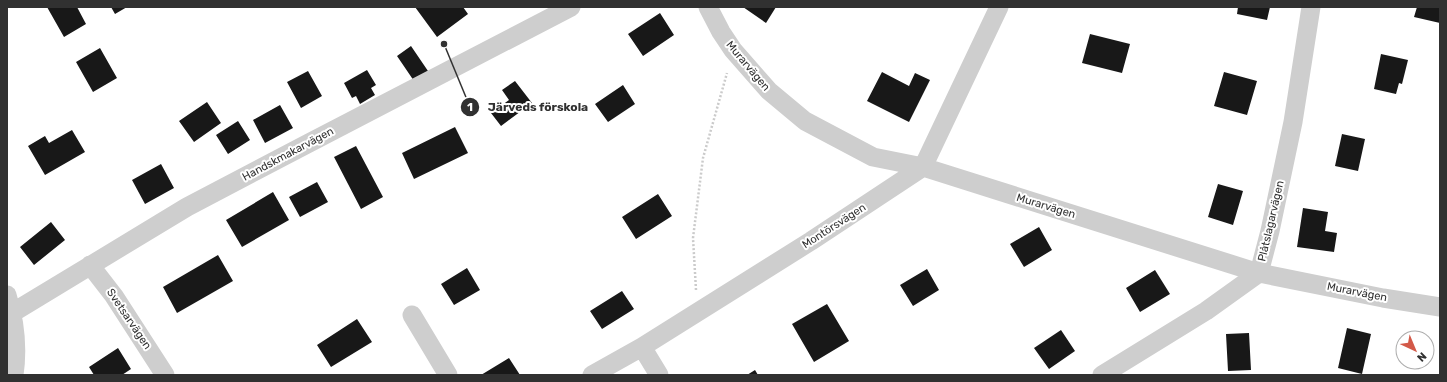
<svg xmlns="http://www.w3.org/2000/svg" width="1447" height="382" font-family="Rubik,sans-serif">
	<rect width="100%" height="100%" fill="#fff"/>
	<!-- building -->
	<path fill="#181818" d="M47,7H77L86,24L64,37Z
		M111,7H127L115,14Z
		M415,7H463L468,14L437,37Z
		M743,7H776L766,23Z
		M1238,7H1270L1267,20L1237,14Z
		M1417,7H1440V23L1414,17Z
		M660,13L674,35L643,56L628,34Z
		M1090,34L1130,44L1122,73L1082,63Z
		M411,46L428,71L414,81L397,56Z
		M100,48L117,78L93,92L76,62Z
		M1381,54L1408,60L1402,84L1399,83L1396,94L1374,89Z
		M367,70L376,85L371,88L375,95L360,104L356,96L352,98L344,83Z
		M308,71L322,96L301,108L287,82Z
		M882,72L909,86L915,73L930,80L909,122L867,101Z
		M1224,72L1257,81L1247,115L1214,106Z
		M515,81L532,103L501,126L491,113L509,100L502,90Z
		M623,85L635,104L608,122L595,104Z
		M207,102L221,123L194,142L179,121Z
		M280,105L293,128L265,143L253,120Z
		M238,121L250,140L228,154L216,135Z
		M455,127L468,153L414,179L402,153Z
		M72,130L85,152L45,175L28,146L45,136L49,143Z
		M1342,134L1365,139L1358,171L1335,166Z
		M356,146L383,197L361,209L334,157Z
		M161,164L174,188L145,204L132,180Z
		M317,182L328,202L300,217L289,197Z
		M1218,184L1243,191L1233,225L1208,217Z
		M273,192L289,220L242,247L226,220Z
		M658,194L672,216L636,239L622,217Z
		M1303,208L1328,212L1325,231L1337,233L1334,252L1297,247Z
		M51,222L65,240L34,265L20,247Z
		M1039,227L1052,250L1024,267L1010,244Z
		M218,255L233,281L177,313L163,287Z
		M467,268L480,290L454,305L441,284Z
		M927,269L939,290L913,306L900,285Z
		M1155,270L1170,294L1140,312L1126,288Z
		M622,291L634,309L602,329L590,311Z
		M827,304L849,341L814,362L792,324Z
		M357,319L372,342L331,367L317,345Z
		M1347,328L1371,334L1362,374L1338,368Z
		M1061,330L1075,351L1049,369L1034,348Z
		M1249,333L1251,370L1228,371L1226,334Z
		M118,348L131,369L122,375H94L89,367Z
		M509,358L520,375H481Z
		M755,370L758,375H747Z"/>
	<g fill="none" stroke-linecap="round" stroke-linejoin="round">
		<!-- path -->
		<path stroke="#cbcbcb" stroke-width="2.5" stroke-dasharray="2 2" stroke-linecap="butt" d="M696,290L693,238L703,158L727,73"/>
		<!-- minor -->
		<path stroke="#cecece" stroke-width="19" d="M708,7L721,32L733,50L769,91L805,121L873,157L923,167L1259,273L1383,298L1440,307
			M90,265L114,296L165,375
			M7,295C15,321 18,348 14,375
			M12,313L187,207L309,143L571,7
			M412,315L448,375
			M642,347L659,375
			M592,375L642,347L811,241L923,167L999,7
			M1102,375L1206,311L1259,273L1270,231L1293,122L1311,7"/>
	</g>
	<g text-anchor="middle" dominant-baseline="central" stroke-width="4" stroke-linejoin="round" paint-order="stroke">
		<!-- street labels -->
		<g font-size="11" fill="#313131" stroke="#fff">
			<text transform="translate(748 66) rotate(50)">Murarvägen</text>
			<text transform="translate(288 154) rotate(-28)">Handskmakarvägen</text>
			<text transform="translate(1046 206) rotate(17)">Murarvägen</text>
			<text transform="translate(1271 221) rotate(-77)">Plåtslagarvägen</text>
			<text transform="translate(834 226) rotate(-33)">Montörsvägen</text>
			<text transform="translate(1357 292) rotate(11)">Murarvägen</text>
			<text transform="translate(129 319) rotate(56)">Svetsarvägen</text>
		</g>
	</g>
	<!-- callouts -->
	<path fill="none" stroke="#313131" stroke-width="1.5" d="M444 44L470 107"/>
	<g fill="#313131" stroke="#fff" stroke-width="1.5">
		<circle cx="444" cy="44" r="4"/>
		<circle cx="470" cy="107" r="10"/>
	</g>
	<g font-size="12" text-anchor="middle" font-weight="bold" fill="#fff">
		<text x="470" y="111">1</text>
	</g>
	<g font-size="12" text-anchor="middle" font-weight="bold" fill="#313131" stroke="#fff" stroke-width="4" stroke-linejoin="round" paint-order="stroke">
		<text x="538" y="111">Järveds förskola</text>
	</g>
	<!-- border -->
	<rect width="1447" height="382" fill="none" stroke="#313131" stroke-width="16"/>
	<!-- north arrow -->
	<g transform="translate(1415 350) rotate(136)"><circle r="19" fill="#ffffff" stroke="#adadad"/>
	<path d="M0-3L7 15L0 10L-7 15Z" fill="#d35948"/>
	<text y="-6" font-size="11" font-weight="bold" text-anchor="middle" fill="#313131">N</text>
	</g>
</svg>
